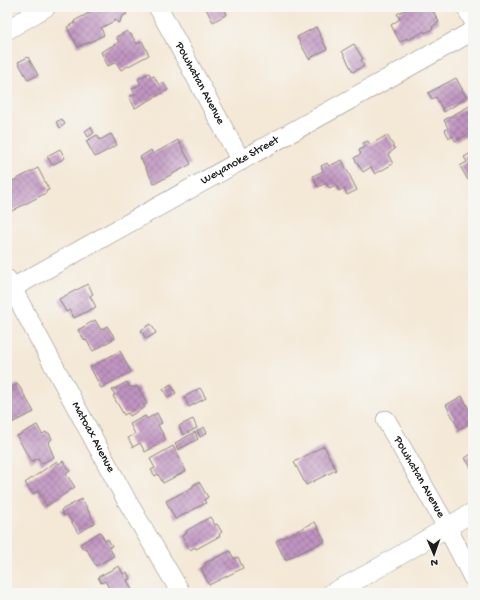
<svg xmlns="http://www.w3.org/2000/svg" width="480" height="600" font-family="'Gochi Hand',sans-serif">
	<defs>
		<pattern id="building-cross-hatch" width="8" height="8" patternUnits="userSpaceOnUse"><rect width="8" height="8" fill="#c094c1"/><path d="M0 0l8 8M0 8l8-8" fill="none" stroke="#9b789c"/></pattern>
	</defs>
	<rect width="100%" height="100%" fill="#f6f6f2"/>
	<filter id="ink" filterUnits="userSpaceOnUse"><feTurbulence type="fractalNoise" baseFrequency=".025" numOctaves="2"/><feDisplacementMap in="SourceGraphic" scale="8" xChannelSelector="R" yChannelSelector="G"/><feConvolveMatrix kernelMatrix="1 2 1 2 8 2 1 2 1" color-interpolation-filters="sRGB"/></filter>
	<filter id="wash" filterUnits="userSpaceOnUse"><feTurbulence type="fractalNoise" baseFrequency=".012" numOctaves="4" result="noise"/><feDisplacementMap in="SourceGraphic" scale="16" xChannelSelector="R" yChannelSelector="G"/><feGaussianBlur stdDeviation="0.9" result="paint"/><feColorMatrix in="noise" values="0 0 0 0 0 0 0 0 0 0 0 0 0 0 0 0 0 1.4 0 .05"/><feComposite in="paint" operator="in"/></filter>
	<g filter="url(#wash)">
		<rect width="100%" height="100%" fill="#f4e8d6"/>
		<g id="blocks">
			<!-- building -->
			<path fill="url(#building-cross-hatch)" d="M94,7H123L127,14L121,17L122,18L120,19L121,21L118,23L116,20L101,28L104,35L86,44V43L78,47L67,27L75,23L74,21L89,13L87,10Z
				M205,7H223L227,14L213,22Z
				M410,7H431L439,22L432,27L433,29L425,33L424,31L408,40L407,38L400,42L391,25L400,19L397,14Z
				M316,27L327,49L309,59L297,37Z
				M127,31L129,35L131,34L137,44L142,41L149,55L121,70L116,62L108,66L101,52L119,42L116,37Z
				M354,44L363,59L361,60L364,66L353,72L342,51Z
				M28,57L38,75L28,80L18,62Z
				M149,73L151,77L154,76L159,85L163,82L168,90L135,108L129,97L135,94L132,89L141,84L138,79Z
				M456,78L467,98L444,112L436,97L432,99L428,93Z
				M473,104V132L455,141L453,136L449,138L445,130L448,128L444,120Z
				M62,119L65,124L60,128L56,122Z
				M91,127L94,133L88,137L85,131Z
				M111,134L117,145L95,157L86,141L97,135L100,140Z
				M387,135L395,149L388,154L393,164L375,174L371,167L363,172L354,158L361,154L359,150L365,147L363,143L368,141L370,145Z
				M178,140L191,164L154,184L140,157L151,150L153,154Z
				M60,149L65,158L52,165L47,156Z
				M473,152V178L468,180L460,166L467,162L464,157Z
				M342,160L357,190L347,195L344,188L339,191L336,185L329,188L326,183L318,187L313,176L323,171L321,166L327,163L329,166Z
				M38,168L49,190L46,191V193L8,213L7,210V178L10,176L13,181Z
				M88,284L93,294L90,296L96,307L74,318L70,310L66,312L59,299Z
				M95,320L101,330L107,326L115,338L93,351L86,340L85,341L78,330Z
				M151,324L156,333L146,339L141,330Z
				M120,351L131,372L101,388L90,367Z
				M127,382L130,388L132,386L134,388L137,386L147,404L143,405L145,407L130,416L128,413L124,415L113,396L115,395L112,390Z
				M18,384L34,412L7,425V390Z
				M171,384L176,393L168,398L163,389Z
				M200,388L206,398L189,407L184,397Z
				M462,396L472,415L473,414V422L459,429L446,405Z
				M157,413L162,423L158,425L166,440L145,452L140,443L133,447L128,438L135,434L130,424L145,416L147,419Z
				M193,419L197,428L183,435L179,426Z
				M37,425L42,434L46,432L47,434L49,433L52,439L48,443L54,457L41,464L38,458L31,462L17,436Z
				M204,427L207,433L200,437L197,431Z
				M195,432L198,439L178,450L175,443Z
				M173,446L186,471L163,483L158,474L155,476L151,470L155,468L150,459Z
				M324,446L336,470L306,485L294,462Z
				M473,453V471L465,458Z
				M57,461L59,464L63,461L70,471L66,474L75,487L47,506L38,491L33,494L25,483Z
				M199,482L208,497L204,500L206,503L175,519L166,501L193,487V485Z
				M82,499L95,523L78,533L67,514L64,516L61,510Z
				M210,517L215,525L217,524L222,532L219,534L220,536L196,549L195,547L190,550L182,536L187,533L186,531Z
				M315,522L325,541L285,560L276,541Z
				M100,532L105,541L108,539L112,546L109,547L114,556L96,566L86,548L83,549L80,544Z
				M230,551L234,559L238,557L243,568L209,585L201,568L206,565L205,563Z
				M119,566L123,574L127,572L130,579L127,580L132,590L127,593H112L105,581L101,583L98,577Z"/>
		</g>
	</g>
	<g filter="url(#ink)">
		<use href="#blocks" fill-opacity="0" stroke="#888279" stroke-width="1"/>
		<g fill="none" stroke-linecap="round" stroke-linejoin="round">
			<defs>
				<g id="street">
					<path id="s1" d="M158,7L241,161"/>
					<path d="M466,7L473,20"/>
					<path d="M7,30L46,7"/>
					<path id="s2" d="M7,279L127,501L181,593"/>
					<path id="s3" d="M7,291L473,31"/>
					<path id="s4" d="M386,420L447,527L473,578"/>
					<path d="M332,593L368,574L473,512"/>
				</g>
			</defs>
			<!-- street casing -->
			<use href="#street" stroke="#888279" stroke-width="20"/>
			<!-- street -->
			<use href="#street" stroke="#fff" stroke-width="19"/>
		</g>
	</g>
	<g text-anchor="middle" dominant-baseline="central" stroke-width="3" stroke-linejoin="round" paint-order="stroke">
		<!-- street labels -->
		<g font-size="12" fill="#1c1c1c" stroke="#f6f6f2">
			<text stroke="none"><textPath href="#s1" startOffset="87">Powhatan Avenue</textPath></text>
			<text stroke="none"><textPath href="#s3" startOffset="267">Weyanoke Street</textPath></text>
			<text stroke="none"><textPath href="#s2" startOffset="180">Matoax Avenue</textPath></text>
			<text stroke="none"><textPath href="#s4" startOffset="66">Powhatan Avenue</textPath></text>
		</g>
	</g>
	<!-- margin -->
	<rect width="480" height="600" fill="none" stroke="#f6f6f2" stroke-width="24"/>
	<!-- north arrow -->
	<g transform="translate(434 554) rotate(178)" stroke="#f6f6f2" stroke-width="3" paint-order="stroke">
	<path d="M0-3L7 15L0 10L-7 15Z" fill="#1c1c1c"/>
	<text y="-6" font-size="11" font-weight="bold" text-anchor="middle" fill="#1c1c1c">N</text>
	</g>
</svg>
